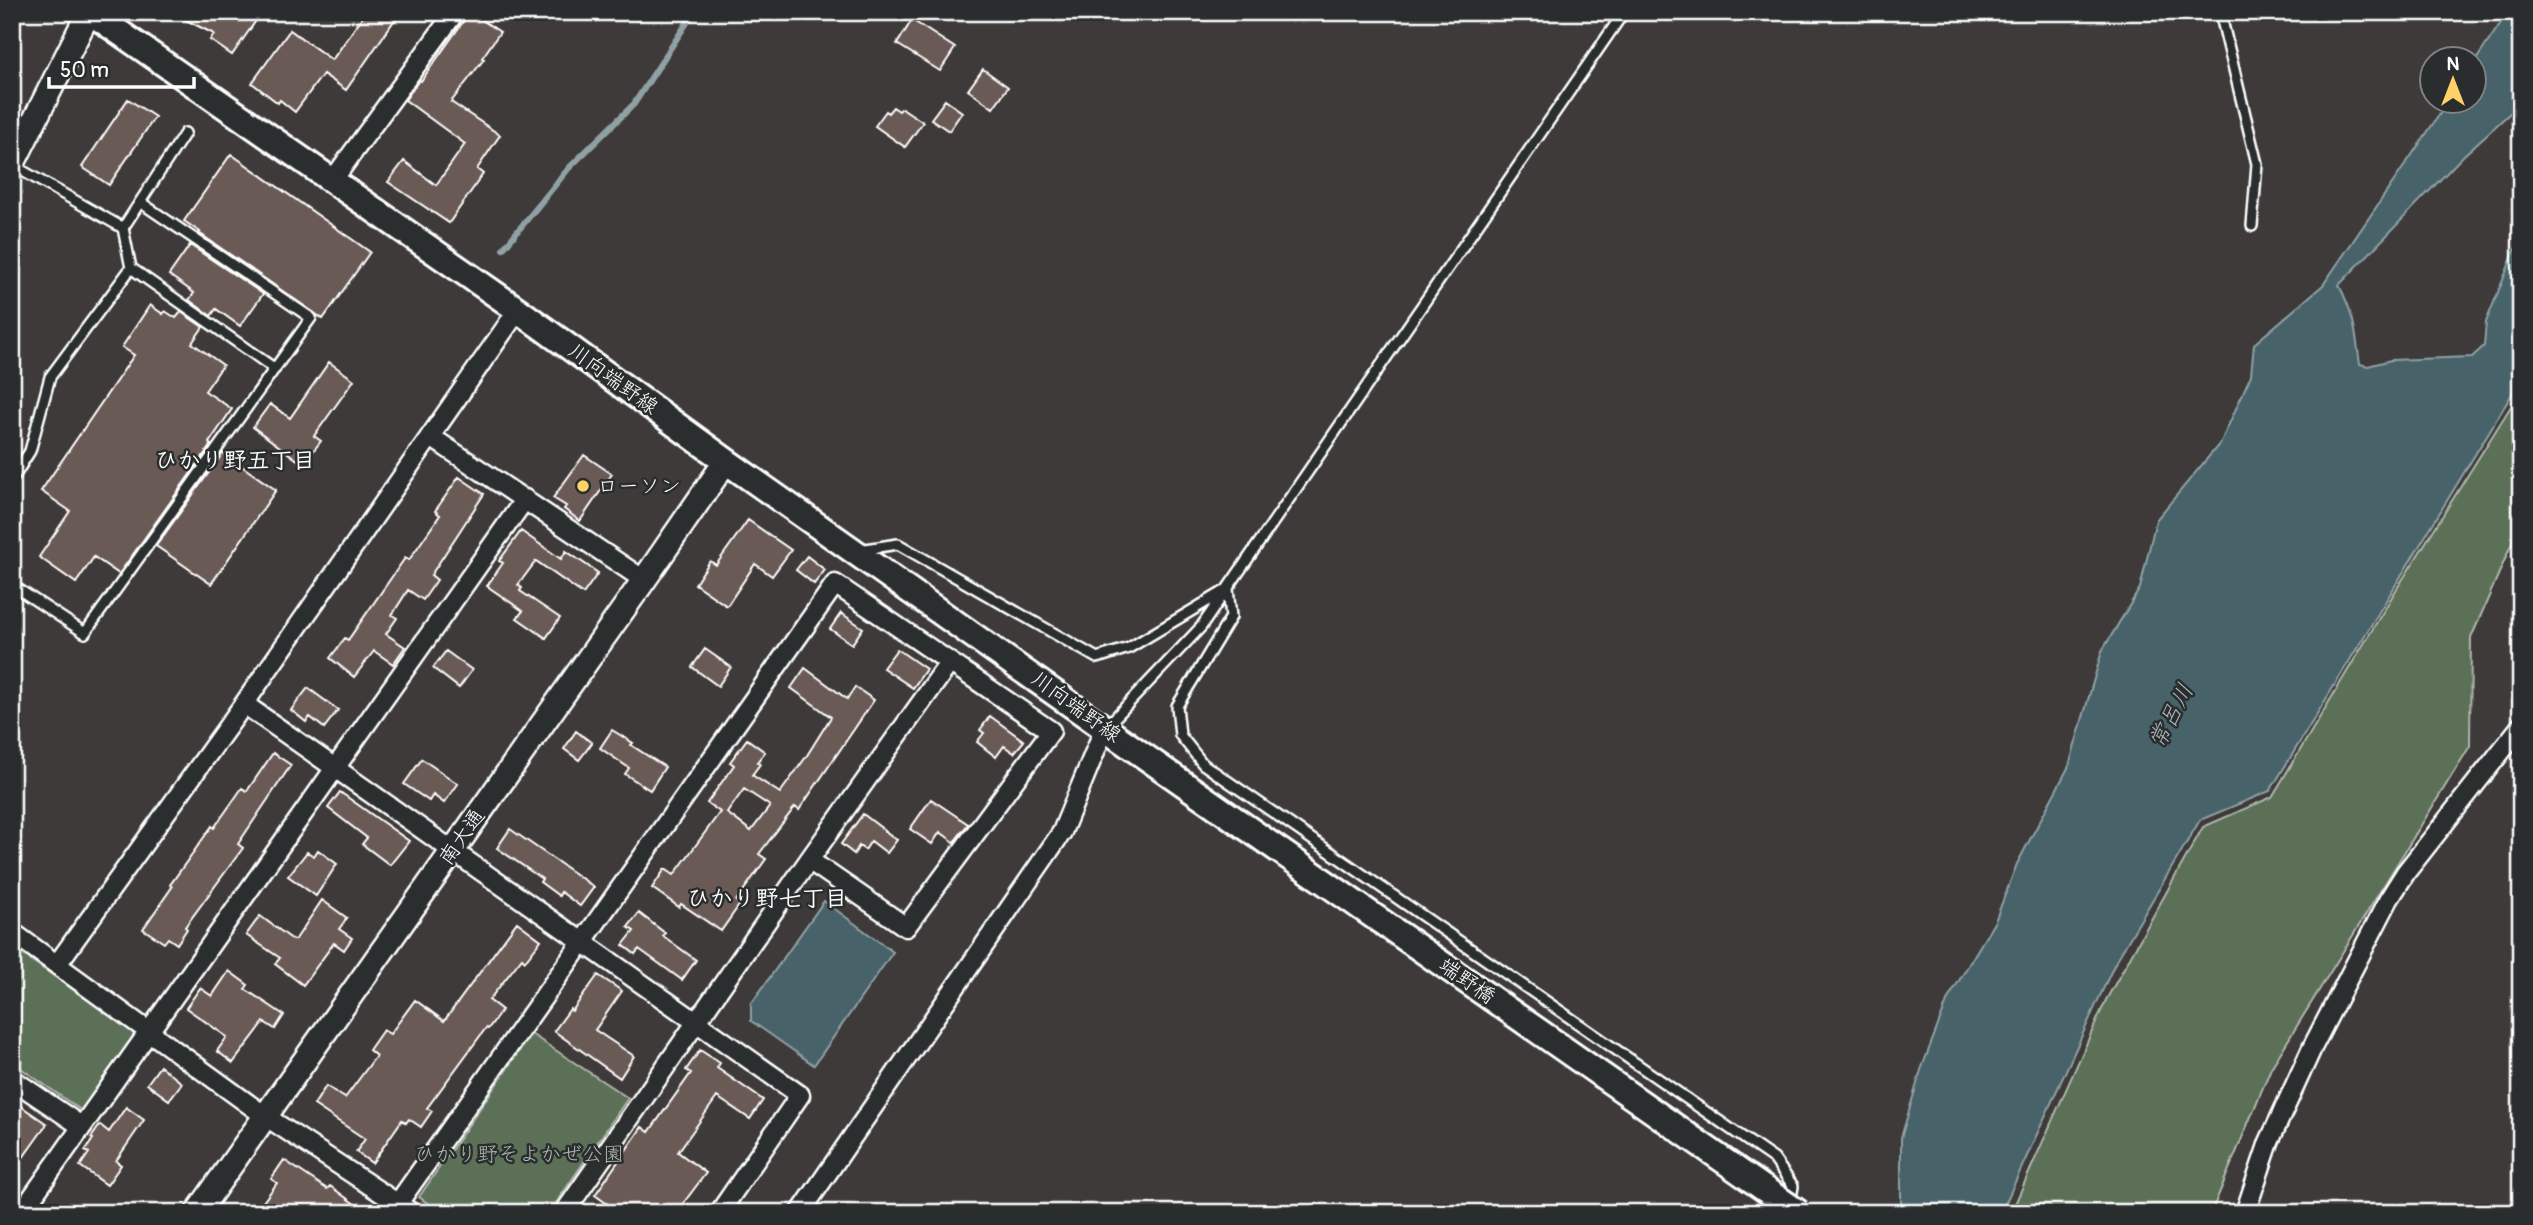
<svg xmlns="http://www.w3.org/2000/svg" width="2533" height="1225" font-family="Pangolin,'Klee One',sans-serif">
	<rect width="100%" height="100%" fill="#3e3a39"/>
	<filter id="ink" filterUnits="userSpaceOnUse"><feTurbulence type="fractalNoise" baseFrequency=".0143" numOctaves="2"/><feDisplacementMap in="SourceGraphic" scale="14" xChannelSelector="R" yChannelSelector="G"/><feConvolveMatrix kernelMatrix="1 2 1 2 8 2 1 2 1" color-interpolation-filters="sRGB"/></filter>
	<g filter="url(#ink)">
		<!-- green -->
		<path fill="#5c6f59" stroke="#aeb7ac" stroke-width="2" d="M2521,376V522L2471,638L2470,746L2271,1068L2211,1213H2011L2106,1000L2203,827L2272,797L2396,590L2518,395Z
			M12,947L137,1034L82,1111L12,1062Z
			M531,1034L628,1098L549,1213H441L419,1197Z"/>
		<!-- water -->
		<path fill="#466369" stroke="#90a1a5" stroke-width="2" d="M2508,12H2521V103L2463,156L2339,285C2355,317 2355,330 2360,364L2368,366L2391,360L2472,357L2484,346L2486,322L2521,235V361L2512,394L2270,791L2200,820L2115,963L2001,1213H1898L1901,1204V1138L1921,1070L1948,999L1995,921L2017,864L2069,766L2102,651L2140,588L2156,520L2221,442L2251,375L2254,344L2323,285L2448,102H2474V63Z
			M824,901L893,952L814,1065L751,1021V1004Z"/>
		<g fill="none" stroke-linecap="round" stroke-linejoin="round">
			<!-- stream -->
			<path stroke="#90a1a5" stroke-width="6" d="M503,249L569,168L634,104L694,12"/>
		</g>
		<!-- building -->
		<path fill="#6b5a54" stroke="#fff" stroke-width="2" fill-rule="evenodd" d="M170,12H262L232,55L210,40L214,34Z
			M366,12H400L346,90L323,74L295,112L280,100L278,103L252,83L290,30L332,60Z
			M470,12L500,32L482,58L484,59L451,102L500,135L477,169L483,174L449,223L388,182L404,161L436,185L465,144L405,100L419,80L421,81Z
			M912,20L955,48L940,71L897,44Z
			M983,69L1008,87L993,108L968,90Z
			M128,99L155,117L109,185L82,167Z
			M945,100L962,112L949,131L931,119Z
			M893,107L899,111L902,108L923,122L905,147L875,126L886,111L888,113Z
			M231,154L370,252L323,319L199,233L200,232L184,221Z
			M190,245L263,294L240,326L216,309L211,316L189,300L194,293L169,275Z
			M150,305L163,314L165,311L176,318L181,312L203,327L192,343L223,365L205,391L232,409L209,443L211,445L119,574L94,557L76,583L39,557L70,511L41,491L134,355L122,347Z
			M329,362L354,380L314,436L321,441L303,464L253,427L270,404L290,418Z
			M223,453L276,490L211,584L156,546Z
			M584,455L612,474L580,521L564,509L566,506L553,498Z
			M459,477L484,494L431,575L437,580L423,600L408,590L392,615L397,618L386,634L405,647L393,664L374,651L354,677L330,658L345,638L348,640L405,558L409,560L440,515L435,511Z
			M748,520L791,550L772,576L755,564L727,606L695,584L710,561L716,565Z
			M521,531L561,559L566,551L598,573L583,594L536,561L518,585L522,588L520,591L560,618L546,638L517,618L523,611L487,586L503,563L499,561Z
			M807,556L825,570L814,584L796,570Z
			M841,613L863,628L852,644L830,629Z
			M705,649L731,667L718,686L692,667Z
			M897,649L926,669L913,688L883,668Z
			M446,651L472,670L459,688L433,668Z
			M805,668L847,699L855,687L874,700L799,810L795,807L759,854L766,859L736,901L740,904L721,931L681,904L679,907L652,888L665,869L674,875L720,812L707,803L734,765L730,762L747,739L765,752L757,762L760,764L752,775L780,793L806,757L831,717L791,688ZM744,789L770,806L751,831L727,813Z
			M308,688L338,710L324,728L310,717L306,722L291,710Z
			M990,716L1024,741L1014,753L1004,746L996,757L977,742L984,733L980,730Z
			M612,730L633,743L631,745L665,767L650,790L625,774L629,768L600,748Z
			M576,731L592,743L579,760L564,749Z
			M273,753L291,765L238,844L243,848L185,927L187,929L177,944L168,938L164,943L143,929L172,887L170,885L212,826L214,828L242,788L247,791Z
			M422,759L458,784L444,803L433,795L429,801L404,784Z
			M340,792L409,841L390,865L362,844L367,838L328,808Z
			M931,799L968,824L954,842L940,832L932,844L910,829Z
			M863,814L897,840L887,853L871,841L865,850L859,846L854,854L841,844Z
			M510,829L594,887L580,906L561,892L559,896L540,882L542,879L497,848Z
			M318,850L337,864L316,896L288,876L307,852L314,856Z
			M322,900L347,918L339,929L352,938L344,950L334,943L303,985L275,964L280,958L246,935L260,916L293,940L296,939Z
			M639,913L665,933L663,936L696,960L682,980L639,949L635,954L623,945L634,931L628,927Z
			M517,922L541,940L525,961L522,958L489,1000L502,1010L488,1029L486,1028L427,1108L432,1111L421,1127L409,1119L406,1123L402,1120L372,1163L356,1152L365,1139L314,1105L326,1086L345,1098L376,1056L369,1050L383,1030L390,1034L415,1000L444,1021Z
			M229,971L248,985L245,989L284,1015L275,1029L264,1022L233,1063L217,1051L227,1037L186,1008L200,988L212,996Z
			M598,975L622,991L595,1030L634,1056L620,1078L554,1031L570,1009L572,1011Z
			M700,1050L720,1063L717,1068L763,1100L750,1119L717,1097L678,1152L706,1173L676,1213H620L595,1195L642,1127L649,1132L691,1073L686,1070Z
			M160,1066L182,1083L169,1100L147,1084Z
			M12,1100L47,1124L12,1173Z
			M126,1107L144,1120L116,1161L121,1165L107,1185L80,1166L89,1153L85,1151L93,1139L91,1138L100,1125L109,1132Z
			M284,1160L327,1189L330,1186L367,1213H255L277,1183L271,1179Z"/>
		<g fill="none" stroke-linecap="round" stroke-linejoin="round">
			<defs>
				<path id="service" d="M2220,12L2257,164L2252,226
					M14,166L123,228L185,133
					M123,228L131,268L275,369
					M12,480L30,451L50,377L131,268
					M859,550L898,544L1097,658L1129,648L1228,589L1231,617L1177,706L1180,735L1203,764L1774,1159L1793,1186L1790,1204
					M12,585L85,633L311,318L140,202
					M1107,726L1201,627L1624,12"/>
				<path id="minor" d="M332,181L455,12
					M431,437L644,580
					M244,704L800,1095L719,1213
					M12,932L265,1116L412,1213
					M58,963L244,704L518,310
					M12,1079L81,1126
					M21,1213L525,499
					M391,1213L835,584L1051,731L906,927L809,860
					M564,1213L809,860L950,662
					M800,1213L1062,832L1105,727
					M2245,1213L2269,1142L2313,1046L2389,899L2406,872L2521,726"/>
				<path id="tertiary" d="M12,165L89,12
					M197,1213L644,580L726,461"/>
				<path id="secondary" d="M90,12L518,310L726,461L1134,749"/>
			</defs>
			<!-- service casing -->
			<use href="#service" stroke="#fff" stroke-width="14"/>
			<!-- minor casing -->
			<use href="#minor" stroke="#fff" stroke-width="23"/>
			<!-- tertiary casing -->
			<use href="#tertiary" stroke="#fff" stroke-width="28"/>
			<!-- secondary casing -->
			<use href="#secondary" stroke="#fff" stroke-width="30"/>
			<!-- service -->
			<use href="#service" stroke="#2a2d2e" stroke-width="9"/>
			<!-- minor -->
			<use href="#minor" stroke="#2a2d2e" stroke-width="18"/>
			<!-- tertiary -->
			<use href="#tertiary" stroke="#2a2d2e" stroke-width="23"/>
			<!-- secondary -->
			<use href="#secondary" stroke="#2a2d2e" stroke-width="24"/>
			<defs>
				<path id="secondary-bridge" d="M1134,749L1799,1213"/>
			</defs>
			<!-- secondary-bridge casing -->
			<use href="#secondary-bridge" stroke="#fff" stroke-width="30" stroke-linecap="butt"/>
			<!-- secondary-bridge -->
			<use href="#secondary-bridge" stroke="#2a2d2e" stroke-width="24"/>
		</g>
	</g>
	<!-- markers -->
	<circle fill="#ffd166" stroke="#2a2d2e" stroke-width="2.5" cx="583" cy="486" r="7"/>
	<g text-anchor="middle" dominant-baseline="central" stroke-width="5" stroke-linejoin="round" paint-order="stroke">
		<!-- street labels -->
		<g font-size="21" fill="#fff" stroke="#2a2d2e">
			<text transform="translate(613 379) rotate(36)">川向端野線</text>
			<text transform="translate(1076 707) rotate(36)">川向端野線</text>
			<text transform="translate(462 837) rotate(-55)">南大通</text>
			<text transform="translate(1467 981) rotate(35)">端野橋</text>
		</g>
		<!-- poi labels -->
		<g font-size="21" fill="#fff" stroke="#2a2d2e" text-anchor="start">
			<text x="597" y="486">ローソン</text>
		</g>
		<!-- park labels -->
		<g font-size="21" fill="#aeb7ac" stroke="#2a2d2e">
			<text x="519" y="1154">ひかり野そよかぜ公園</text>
		</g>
		<!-- neighbourhood labels -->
		<g font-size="23" font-weight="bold" fill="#fff" stroke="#2a2d2e">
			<text x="235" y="460">ひかり野五丁目</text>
			<text x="767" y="898">ひかり野七丁目</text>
		</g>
		<!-- water labels -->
		<g font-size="23" font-style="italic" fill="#acb9bc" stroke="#2a2d2e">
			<text transform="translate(2171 716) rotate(-62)">常呂川</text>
		</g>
	</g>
	<!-- margin -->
	<rect width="2533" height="1225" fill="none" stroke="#2a2d2e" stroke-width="42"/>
	<rect x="21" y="21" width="2491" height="1183" fill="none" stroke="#fff" stroke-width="2.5" filter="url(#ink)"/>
	<!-- north arrow -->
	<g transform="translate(2453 80)"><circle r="33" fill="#2a2d2e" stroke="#7f8182" stroke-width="2"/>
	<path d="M0-5L12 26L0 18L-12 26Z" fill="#ffd166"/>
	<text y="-10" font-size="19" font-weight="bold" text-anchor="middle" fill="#ffffff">N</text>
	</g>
	<!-- scale -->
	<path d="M49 77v10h145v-10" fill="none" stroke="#ffffff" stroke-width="3.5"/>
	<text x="60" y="77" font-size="21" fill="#ffffff" stroke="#2a2d2e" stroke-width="5" paint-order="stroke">50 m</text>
</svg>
